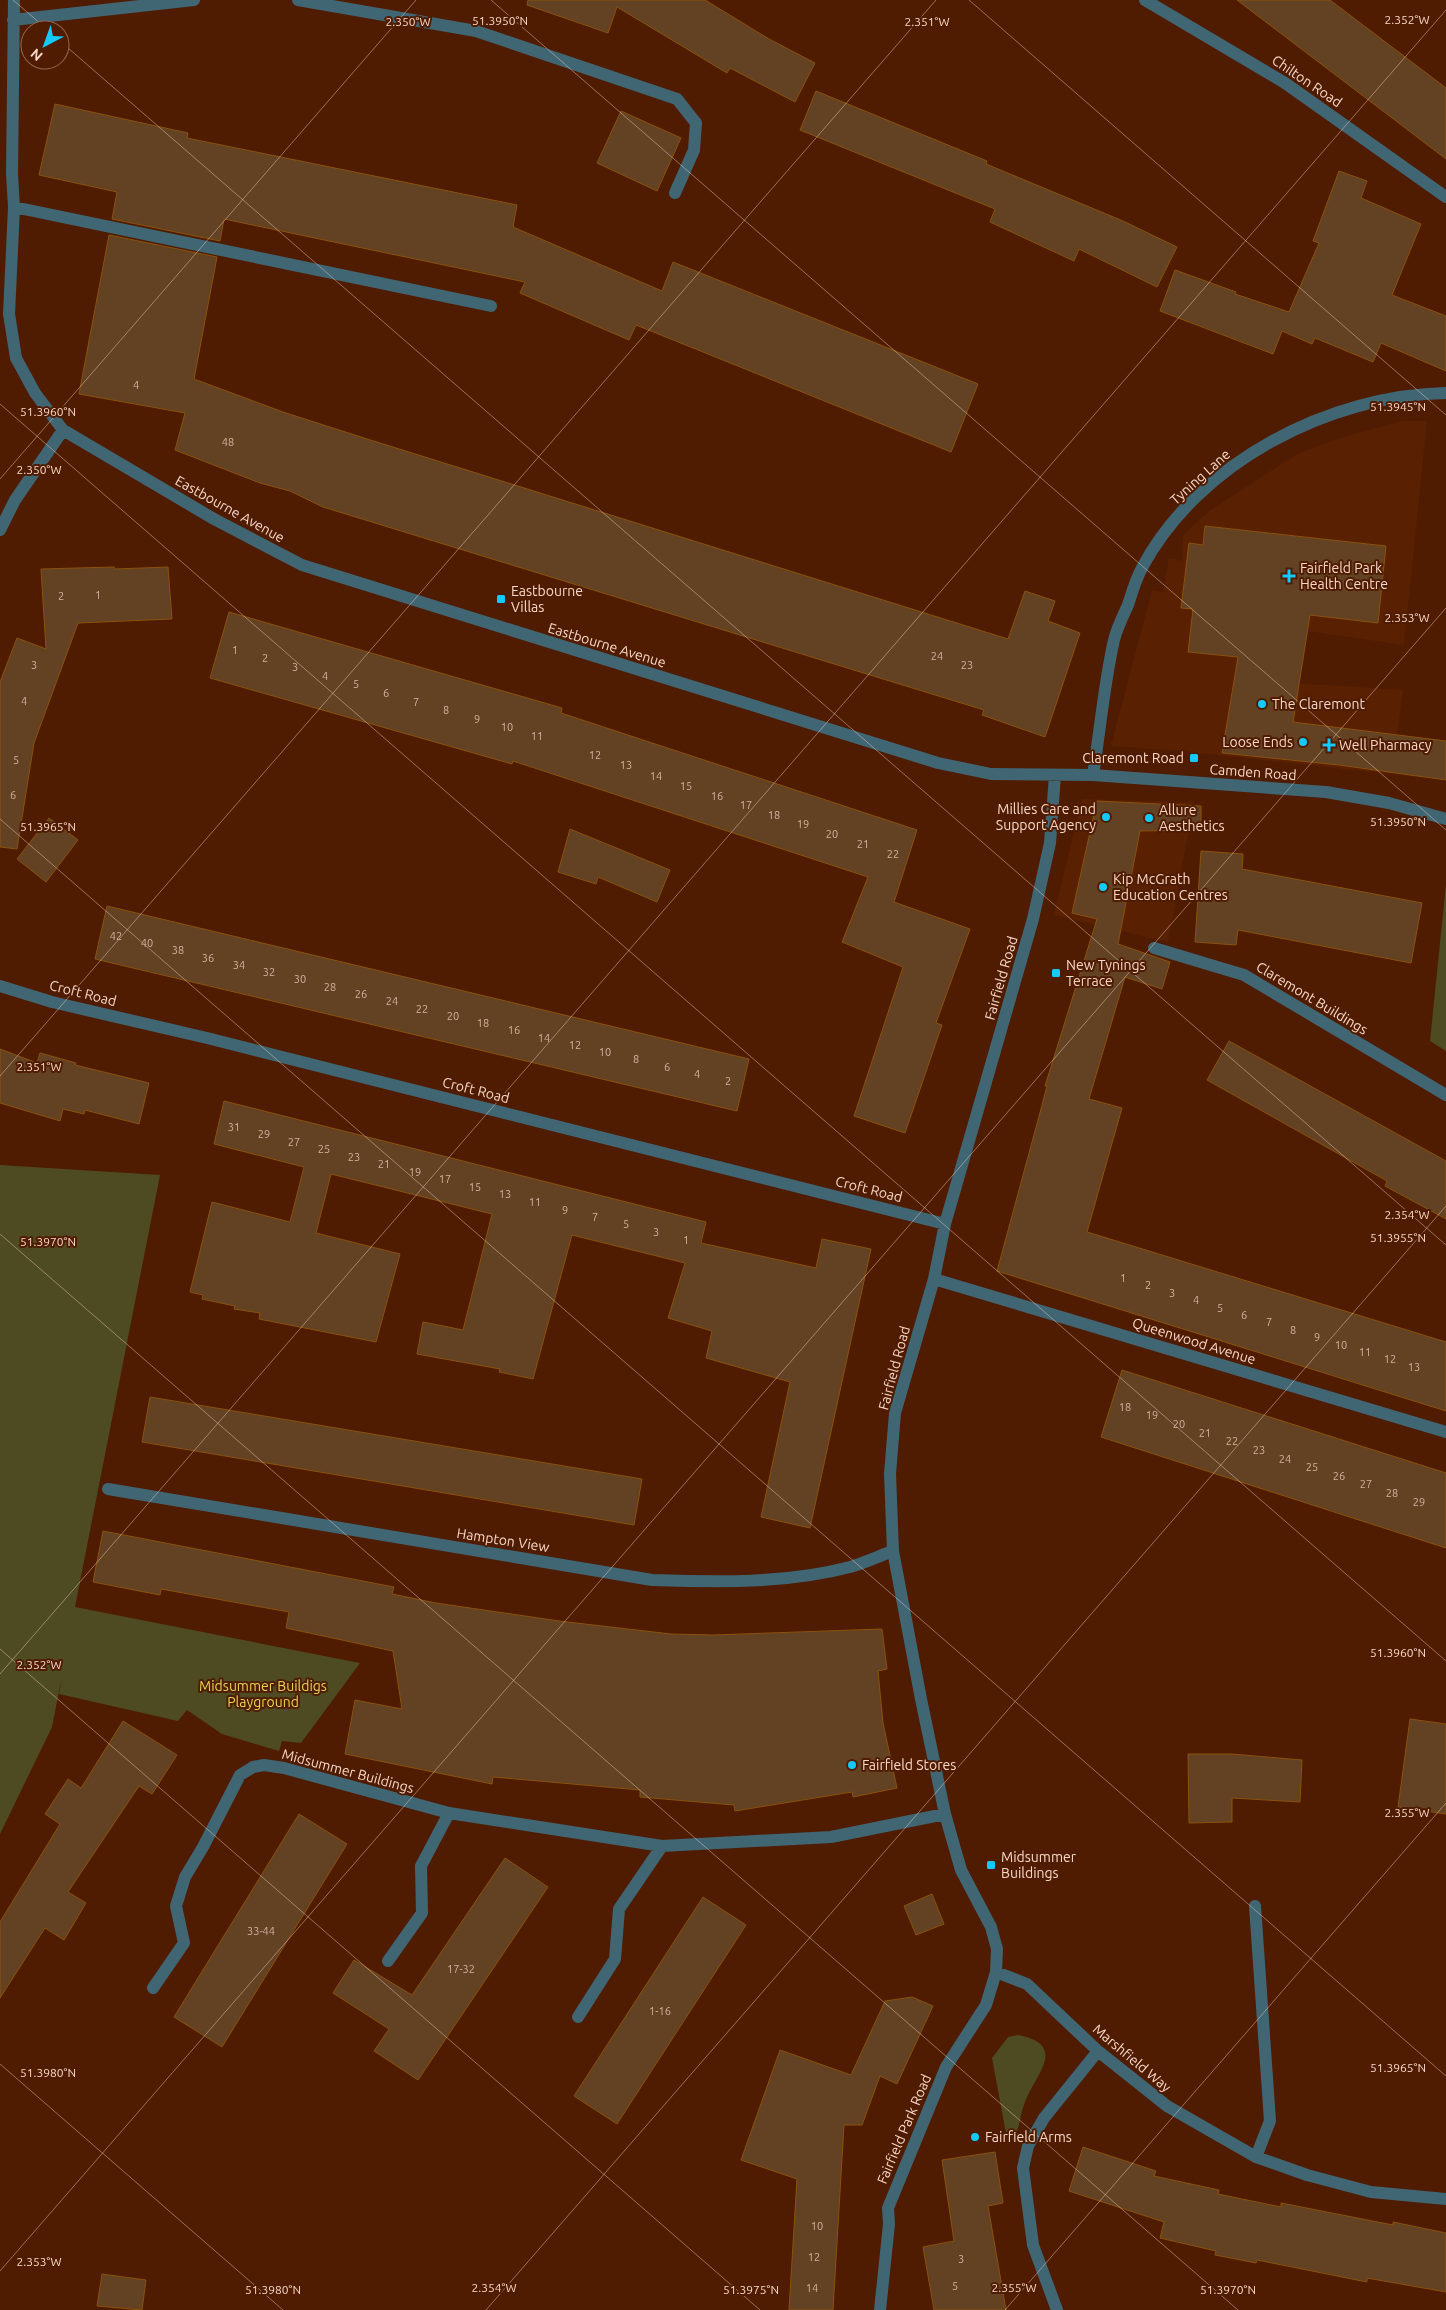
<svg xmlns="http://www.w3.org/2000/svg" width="1446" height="2310" font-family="Ubuntu,sans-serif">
	<rect width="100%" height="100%" fill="#4f1c02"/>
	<!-- built -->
	<path fill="#5a2002" d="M1402,421H1427L1404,645L1279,627L1295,683L1403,690L1396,744L1422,746L1417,777L1182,751L1111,746L1152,590L1163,592L1169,558L1182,561L1183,535L1208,512L1297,454L1343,437Z
		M1082,799L1194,802L1168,942L1054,915Z"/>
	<!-- green -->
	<path fill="#4e4a21" d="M1446,884V1051L1430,1041Z
		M0,1165L160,1175L75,1607L360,1663L301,1743L282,1741L279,1751L222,1734L187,1710L178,1721L59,1694L62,1676L52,1727L0,1834Z
		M1018,2035C1069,2045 1035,2075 1025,2102C1018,2119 1022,2130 1008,2144L992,2058L1008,2037Z"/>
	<!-- building -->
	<path fill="#624223" stroke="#8b520c" d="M528,0H705L769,39L815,63L795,102L730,68L727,73L617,7L608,33L527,5Z
		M1237,0H1330L1446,88V159Z
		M816,91L987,161L986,164L1123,221L1177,247L1157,287L1079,249L1074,261L990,222L995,209L800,130Z
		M55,104L188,133L187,138L517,205L513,227L662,291L673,262L978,384L951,452L636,325L629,340L520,293L525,282L224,219L220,241L112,219L117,192L39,175Z
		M621,111L681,138L657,191L597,163Z
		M1339,171L1367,181L1361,198L1421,224L1392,295L1446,316V371L1381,343L1373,362L1315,338L1312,344L1282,331L1273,354L1160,311L1175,270L1236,292L1235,294L1289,312L1319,243L1313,241Z
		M109,235L217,257L194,379L283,412L364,438L1008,639L1025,591L1055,601L1048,621L1080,633L1045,737L982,715L984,710L323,507L290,491L260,483L175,450L185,413L79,394Z
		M1205,526L1386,546L1378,623L1310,615L1293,722L1446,741V780L1339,765L1222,753L1238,657L1188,652L1193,609L1181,608L1189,543L1203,545Z
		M114,567L115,569L168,567L172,619L78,623L34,743L17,849L0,847V682L17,638L46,649L41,569Z
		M229,612L562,708L561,713L917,830L894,902L970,929L936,1023L942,1025L905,1133L854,1116L903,967L842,942L868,877L513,761L512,764L210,678Z
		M1097,801L1201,806V830L1140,831L1118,944L1170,962L1162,989L1125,977L1089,1099L1122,1108L1087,1232L1446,1342V1411L997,1271L1041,1109L1047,1086H1045L1097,919L1072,913Z
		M49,818L78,840L46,882L17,859Z
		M570,829L670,870L657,902L598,877L596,884L558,872Z
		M1201,851L1243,854L1242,869L1422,903L1411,963L1238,930L1236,945L1195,942Z
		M107,906L749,1059L737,1111L95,959Z
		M1229,1041L1446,1161V1219L1385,1186L1387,1181L1207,1080Z
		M0,1049L37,1063L40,1053L76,1063L75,1065L149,1083L139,1124L85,1110L84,1114L63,1109L60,1121L0,1103Z
		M224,1101L706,1222L701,1243L816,1268L822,1239L871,1249L810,1528L761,1517L790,1382L706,1358L712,1331L668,1318L685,1263L572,1235L533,1379L499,1372L500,1369L417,1354L423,1322L463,1330L492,1214L331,1174L316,1233L400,1254L376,1342L259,1319L260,1313L234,1309L235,1306L202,1299L203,1295L190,1292L212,1202L290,1222L304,1167L214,1144Z
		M1122,1370L1446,1473V1548L1101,1437Z
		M150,1397L642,1479L634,1525L142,1442Z
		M103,1531L394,1587L392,1594L436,1603L559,1621L671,1634L713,1635L882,1629L887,1669L878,1671L883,1723L897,1788L853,1797L852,1792L735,1811L734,1805L640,1797V1790L493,1777L492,1784L345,1754L355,1700L402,1709L393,1651L286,1628L289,1612L161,1589L160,1595L93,1582Z
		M1410,1719L1446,1724V1814L1398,1807Z
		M123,1721L177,1755L152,1794L139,1786L68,1892L86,1903L64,1940L45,1928L0,1998V1922L60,1824L45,1814L68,1779L81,1788Z
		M1188,1754H1232L1302,1760L1300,1802L1232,1798V1822L1189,1823Z
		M299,1814L347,1844L222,2047L174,2017Z
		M505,1858L548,1887L418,2080L374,2051L389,2029L333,1993L354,1960L412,1995Z
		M932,1894L944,1924L916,1935L904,1906Z
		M703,1897L746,1925L617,2124L574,2096Z
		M912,1997L933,2006L897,2084L880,2076L862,2125H844L833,2310H789L797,2179L741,2160L780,2050L851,2075L885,2001Z
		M1083,2147L1156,2171L1154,2176L1219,2190L1218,2194L1281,2207V2203L1393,2225V2222L1446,2233V2292L1367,2278V2282L1257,2260L1256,2263L1215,2255L1216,2251L1160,2238L1164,2222L1069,2191Z
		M995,2152L1003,2203L988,2206L1006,2310H934L923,2247L954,2241L942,2160Z
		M102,2274L146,2280L142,2310L97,2306Z"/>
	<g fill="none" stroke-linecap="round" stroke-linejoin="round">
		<!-- minor -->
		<path stroke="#406674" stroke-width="12" d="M14,0L12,174L14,207L9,314L16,358L35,393L63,430L214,519L302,565L938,763L991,774L1093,775L1326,792L1389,803L1446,819
			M298,0L476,31L677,99L696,123L694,150L675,193
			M1145,0L1285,83L1446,197
			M13,20L194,0
			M14,207L491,306
			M0,530L15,500L63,430
			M1093,775C1100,731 1104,684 1114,640C1117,628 1123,616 1128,605C1132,592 1136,578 1143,566C1199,462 1330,395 1446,393
			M1154,948L1244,975L1446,1095
			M0,986L52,1002L207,1038L945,1224
			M934,1279L1446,1432
			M108,1489L652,1580C718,1582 785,1584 850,1567C864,1563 879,1556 893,1551
			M1255,1906L1270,2121L1256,2157
			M388,1961L422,1913L421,1866L449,1813
			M996,1972L1027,1984L1098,2051L1167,2106L1256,2157L1307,2175L1371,2192L1446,2199
			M153,1988L184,1943L176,1906L185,1877L203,1847L240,1775L253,1767L264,1765L284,1768L449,1813L662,1846L831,1837L945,1814
			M578,2017L615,1959L619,1909L662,1846
			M880,2310L889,2224L888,2208L946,2067L986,2005L996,1972L997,1949L991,1927L961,1870L945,1814L921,1699L893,1551L890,1474L895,1413L934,1279L945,1224L1033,919L1050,843L1055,775
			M1057,2310L1033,2245L1023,2168L1028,2146L1044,2118L1098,2051"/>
	</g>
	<!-- ticks -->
	<path fill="none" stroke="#f9d7c9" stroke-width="1" stroke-opacity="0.45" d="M13,0L48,30M491,0L1446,830M969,0L1446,415M60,41L1446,1245M0,404L1446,1661M0,479L416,0M0,819L1446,2076M0,1076L936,0M0,1234L1238,2310M0,1649L760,2310M0,1674L1446,10M0,2064L283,2310M0,2271L1446,608M486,2310L1446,1206M1005,2310L1446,1803"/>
	<!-- markers -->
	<g fill="#13cafb" stroke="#4f1c02" stroke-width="2">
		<path d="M1286.5 568.5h5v5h5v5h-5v5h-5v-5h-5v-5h5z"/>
		<rect x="496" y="594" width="10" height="10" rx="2.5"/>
		<circle cx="1262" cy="704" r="5"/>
		<circle cx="1303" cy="742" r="5"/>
		<path d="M1326.5 737.5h5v5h5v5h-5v5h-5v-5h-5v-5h5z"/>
		<rect x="1189" y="753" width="10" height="10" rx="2.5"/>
		<circle cx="1106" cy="817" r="5"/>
		<circle cx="1149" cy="818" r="5"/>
		<circle cx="1103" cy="887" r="5"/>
		<rect x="1051" y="968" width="10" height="10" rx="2.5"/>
		<circle cx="852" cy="1765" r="5"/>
		<rect x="986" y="1860" width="10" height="10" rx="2.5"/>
		<circle cx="975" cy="2137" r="5"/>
	</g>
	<g text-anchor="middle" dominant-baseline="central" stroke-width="4" stroke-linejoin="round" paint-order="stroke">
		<!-- number labels -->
		<g font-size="11" fill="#d3b2a0">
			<text x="136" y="385">4</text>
			<text x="228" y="442">48</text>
			<text x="98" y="595">1</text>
			<text x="61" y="596">2</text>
			<text x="235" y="650">1</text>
			<text x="937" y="656">24</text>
			<text x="265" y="658">2</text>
			<text x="34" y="665">3</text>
			<text x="967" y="665">23</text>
			<text x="295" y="667">3</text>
			<text x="325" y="676">4</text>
			<text x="356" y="684">5</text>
			<text x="386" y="693">6</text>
			<text x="24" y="701">4</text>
			<text x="416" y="702">7</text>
			<text x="446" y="710">8</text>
			<text x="477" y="719">9</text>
			<text x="507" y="727">10</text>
			<text x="537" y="736">11</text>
			<text x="595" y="755">12</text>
			<text x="16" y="760">5</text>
			<text x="626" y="765">13</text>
			<text x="656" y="776">14</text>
			<text x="686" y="786">15</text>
			<text x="13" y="795">6</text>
			<text x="717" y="796">16</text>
			<text x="746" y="805">17</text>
			<text x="774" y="815">18</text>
			<text x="803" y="824">19</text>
			<text x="832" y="834">20</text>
			<text x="863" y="844">21</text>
			<text x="893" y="854">22</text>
			<text x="116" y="936">42</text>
			<text x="147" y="943">40</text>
			<text x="178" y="950">38</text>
			<text x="208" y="958">36</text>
			<text x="239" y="965">34</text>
			<text x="269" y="972">32</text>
			<text x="300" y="979">30</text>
			<text x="330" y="987">28</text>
			<text x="361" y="994">26</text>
			<text x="392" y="1001">24</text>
			<text x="422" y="1009">22</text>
			<text x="453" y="1016">20</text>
			<text x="483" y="1023">18</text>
			<text x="514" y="1030">16</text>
			<text x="544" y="1038">14</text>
			<text x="575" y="1045">12</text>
			<text x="605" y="1052">10</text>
			<text x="636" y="1059">8</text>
			<text x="667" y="1067">6</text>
			<text x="697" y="1074">4</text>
			<text x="728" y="1081">2</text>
			<text x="234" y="1127">31</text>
			<text x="264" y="1134">29</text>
			<text x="294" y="1142">27</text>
			<text x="324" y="1149">25</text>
			<text x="354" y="1157">23</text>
			<text x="384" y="1164">21</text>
			<text x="415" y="1172">19</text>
			<text x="445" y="1179">17</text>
			<text x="475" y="1187">15</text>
			<text x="505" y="1194">13</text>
			<text x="535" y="1202">11</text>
			<text x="565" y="1210">9</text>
			<text x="595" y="1217">7</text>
			<text x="626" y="1224">5</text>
			<text x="656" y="1232">3</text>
			<text x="686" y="1240">1</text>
			<text x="1123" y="1278">1</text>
			<text x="1148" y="1285">2</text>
			<text x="1172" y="1293">3</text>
			<text x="1196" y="1300">4</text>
			<text x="1220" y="1308">5</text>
			<text x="1244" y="1315">6</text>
			<text x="1269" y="1322">7</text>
			<text x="1293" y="1330">8</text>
			<text x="1317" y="1337">9</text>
			<text x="1341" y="1345">10</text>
			<text x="1365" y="1352">11</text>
			<text x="1390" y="1359">12</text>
			<text x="1414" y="1367">13</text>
			<text x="1125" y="1407">18</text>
			<text x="1152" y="1415">19</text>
			<text x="1179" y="1424">20</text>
			<text x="1205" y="1433">21</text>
			<text x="1232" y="1441">22</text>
			<text x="1259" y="1450">23</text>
			<text x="1285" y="1459">24</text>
			<text x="1312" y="1467">25</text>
			<text x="1339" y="1476">26</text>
			<text x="1366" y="1484">27</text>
			<text x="1392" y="1493">28</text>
			<text x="1419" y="1502">29</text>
			<text x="261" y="1931">33-44</text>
			<text x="461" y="1969">17-32</text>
			<text x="660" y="2011">1-16</text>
			<text x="817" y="2226">10</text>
			<text x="814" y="2257">12</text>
			<text x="961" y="2259">3</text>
			<text x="955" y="2286">5</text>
			<text x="812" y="2288">14</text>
		</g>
		<!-- street labels -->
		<g font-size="14" fill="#f9d7c9" stroke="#4f1c02">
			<text transform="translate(1307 81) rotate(34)">Chilton Road</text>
			<text transform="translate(1200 477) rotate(-42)">Tyning Lane</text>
			<text transform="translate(230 509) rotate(29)">Eastbourne Avenue</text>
			<text transform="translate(607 645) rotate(17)">Eastbourne Avenue</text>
			<text transform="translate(1253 772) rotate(4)">Camden Road</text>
			<text transform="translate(1001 978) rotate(-74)">Fairfield Road</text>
			<text transform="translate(83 993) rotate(14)">Croft Road</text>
			<text transform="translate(1312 998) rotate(31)">Claremont Buildings</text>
			<text transform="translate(476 1090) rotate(14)">Croft Road</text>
			<text transform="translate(869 1189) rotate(14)">Croft Road</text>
			<text transform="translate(1194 1341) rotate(17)">Queenwood Avenue</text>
			<text transform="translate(894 1368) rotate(-75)">Fairfield Road</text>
			<text transform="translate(503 1540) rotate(9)">Hampton View</text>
			<text transform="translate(348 1771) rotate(15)">Midsummer Buildings</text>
			<text transform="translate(1132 2058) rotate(40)">Marshfield Way</text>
			<text transform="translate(904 2129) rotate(-67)">Fairfield Park Road</text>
		</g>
		<!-- poi labels -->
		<g font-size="14" fill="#f9d7c9" stroke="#4f1c02" text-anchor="start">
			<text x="1300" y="568">Fairfield Park<tspan x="1300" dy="16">Health Centre</tspan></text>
			<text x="511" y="591">Eastbourne<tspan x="511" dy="16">Villas</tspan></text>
			<text x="1272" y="704">The Claremont</text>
			<text x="1293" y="742" text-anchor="end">Loose Ends</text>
			<text x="1339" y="745">Well Pharmacy</text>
			<text x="1184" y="758" text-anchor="end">Claremont Road</text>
			<text x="1096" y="809" text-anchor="end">Millies Care and<tspan x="1096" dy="16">Support Agency</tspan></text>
			<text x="1159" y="810">Allure<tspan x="1159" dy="16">Aesthetics</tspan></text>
			<text x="1113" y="879">Kip McGrath<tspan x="1113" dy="16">Education Centres</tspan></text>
			<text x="1066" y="965">New Tynings<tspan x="1066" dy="16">Terrace</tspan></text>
			<text x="862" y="1765">Fairfield Stores</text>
			<text x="1001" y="1857">Midsummer<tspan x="1001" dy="16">Buildings</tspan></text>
			<text x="985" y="2137">Fairfield Arms</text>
		</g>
		<!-- park labels -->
		<g font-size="14" fill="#e4d754" stroke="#4f1c02">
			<text x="263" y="1686">Midsummer Buildigs<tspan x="263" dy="16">Playground</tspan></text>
		</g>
	</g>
	<g font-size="12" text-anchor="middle" fill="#f9d7c9" stroke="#4f1c02" stroke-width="4" stroke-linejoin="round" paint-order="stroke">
		<text x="1407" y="24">2.352°W</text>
		<text x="500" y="25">51.3950°N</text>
		<text x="408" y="26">2.350°W</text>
		<text x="927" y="26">2.351°W</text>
		<text x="1398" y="411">51.3945°N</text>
		<text x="48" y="416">51.3960°N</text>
		<text x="39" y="474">2.350°W</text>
		<text x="1407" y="622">2.353°W</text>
		<text x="1398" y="826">51.3950°N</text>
		<text x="48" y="831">51.3965°N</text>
		<text x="39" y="1071">2.351°W</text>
		<text x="1407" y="1219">2.354°W</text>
		<text x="1398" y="1242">51.3955°N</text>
		<text x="48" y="1246">51.3970°N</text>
		<text x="1398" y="1657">51.3960°N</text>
		<text x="39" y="1669">2.352°W</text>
		<text x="1407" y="1817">2.355°W</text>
		<text x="1398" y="2072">51.3965°N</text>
		<text x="48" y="2077">51.3980°N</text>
		<text x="39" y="2266">2.353°W</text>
		<text x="494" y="2292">2.354°W</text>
		<text x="1014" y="2292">2.355°W</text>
		<text x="273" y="2294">51.3980°N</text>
		<text x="751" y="2294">51.3975°N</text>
		<text x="1228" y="2294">51.3970°N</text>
	</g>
	<!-- north arrow -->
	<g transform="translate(45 45) rotate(221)"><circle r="24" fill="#4f1c02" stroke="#936752"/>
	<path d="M0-4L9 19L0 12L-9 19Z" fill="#13cafb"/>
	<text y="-8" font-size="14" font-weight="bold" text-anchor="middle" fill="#f9d7c9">N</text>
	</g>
</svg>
